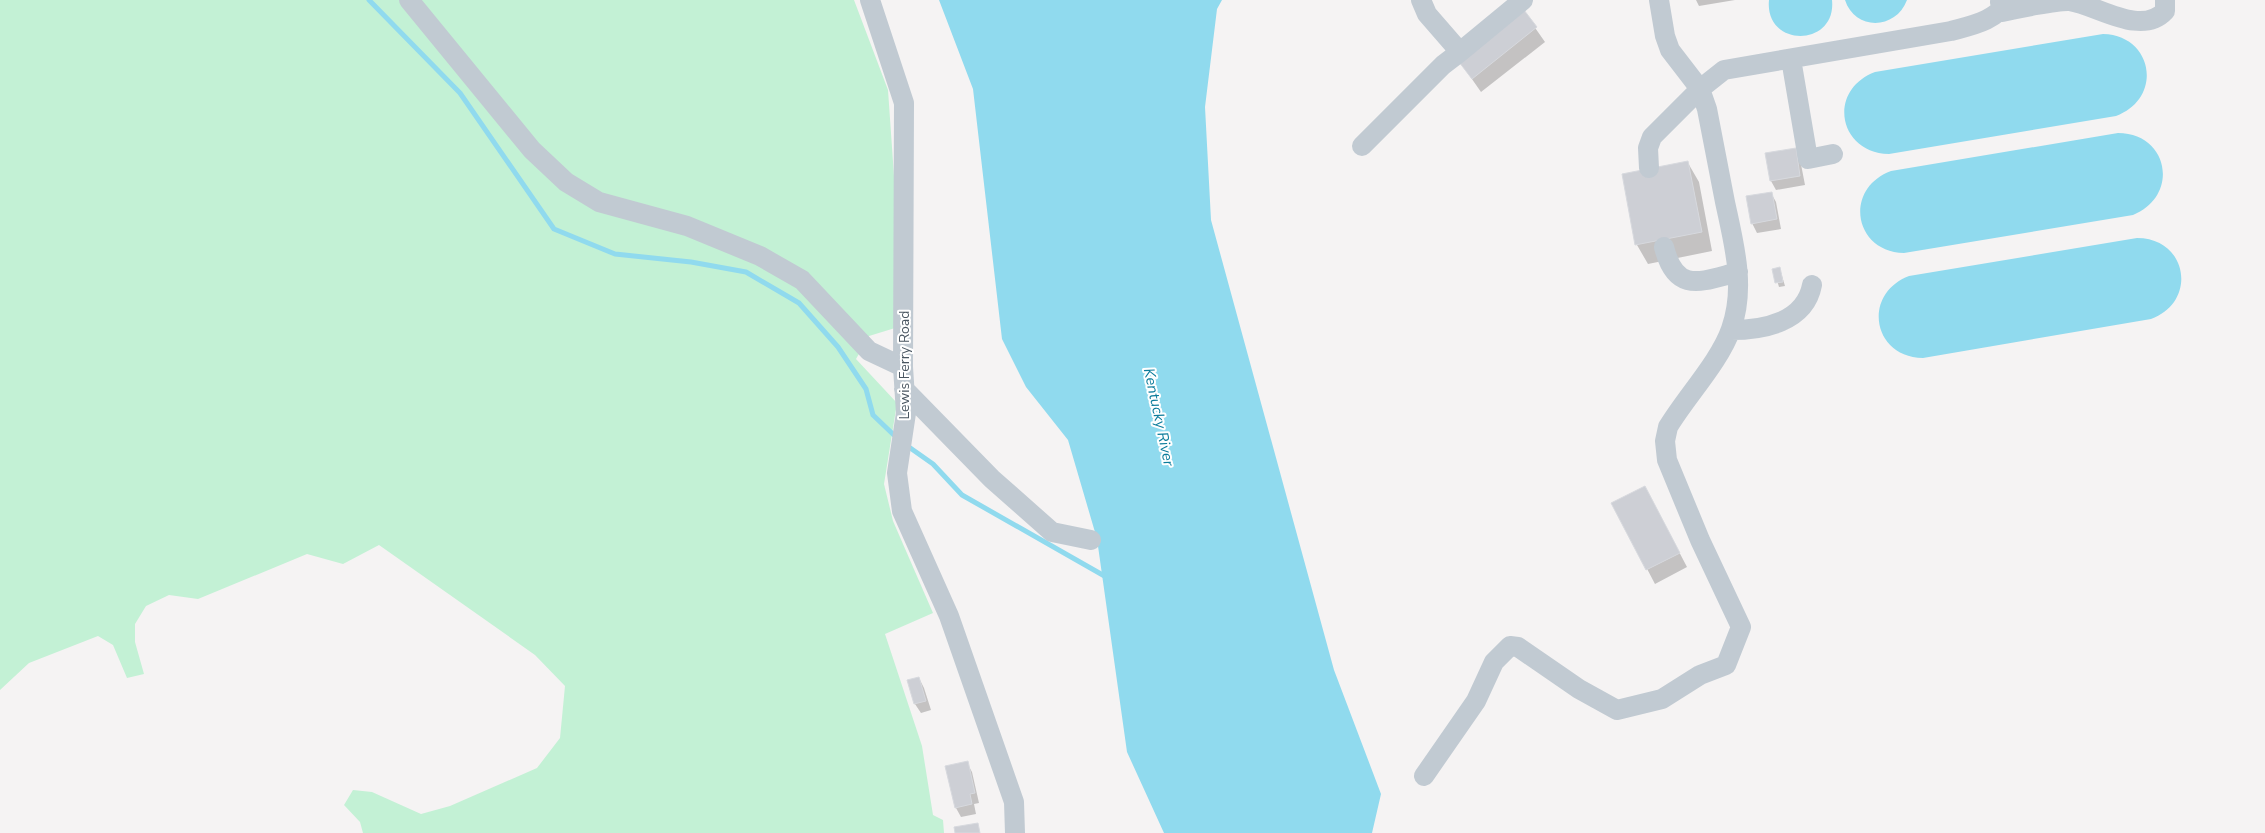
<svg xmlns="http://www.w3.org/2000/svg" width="2265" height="833" font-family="'Nunito Sans',sans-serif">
	<rect width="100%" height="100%" fill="#f5f3f3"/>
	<!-- green -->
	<path fill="#c3f1d5" d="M0,0H854L888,90L894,176L895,328L869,336L856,359L897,403L884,484L893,521L933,613L885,634L922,746L933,815L943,820L944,833H363L360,822L344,805L353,790L372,792L421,814L450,806L537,768L560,738L565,686L535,655L379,545L343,564L307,554L198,599L169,595L146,606L135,624V642L144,674L127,678L113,645L98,636L29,663L0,690Z"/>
	<!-- water -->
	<path fill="#90daee" d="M939,0H1222L1217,9L1205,107L1211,220L1334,670L1381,794L1372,833H1164L1127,752L1097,539L1068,440L1026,387L1002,339L973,89Z
		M1769,0H1832C1837,48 1764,48 1769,0Z
		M1845,0H1907C1896,30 1855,31 1845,0Z
		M2103,34C2153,35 2164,98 2116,116L1889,154C1838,153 1827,90 1875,72Z
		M2118,133C2169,133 2180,196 2133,215L1904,253C1854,252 1843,189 1891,171Z
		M2137,238C2188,238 2198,302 2151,319L1923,358C1872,357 1862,294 1909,276Z"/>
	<!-- shadow -->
	<path fill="#0003" d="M1696,0H1735L1699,6Z
		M1524,12L1545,42L1481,92L1460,62Z
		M1795,149L1800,159L1805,185L1776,190L1771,181Z
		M1688,163L1699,182L1712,251L1648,264L1637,245L1623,175Z
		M1771,193L1776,202L1781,229L1757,233L1752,223Z
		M1780,269L1785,286L1779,287L1774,270Z
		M1653,502L1687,567L1655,584L1613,504Z
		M919,678L924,688L931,710L921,713L915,704L909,681Z
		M967,763L972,772L979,803L974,804L976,814L961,817L956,808Z"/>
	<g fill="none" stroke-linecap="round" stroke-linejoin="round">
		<!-- stream -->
		<path stroke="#90daee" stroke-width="5" d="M369,0L460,93L554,229L615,254L691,262L746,272L799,303L838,347L866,389L873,415L897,438
			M906,445L933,464L962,495L1108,578"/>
	</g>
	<!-- building -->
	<path fill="#cdcfd5" stroke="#d7d9de" d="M1524,10L1537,27L1472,79L1459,62Z
		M1796,148L1800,176L1770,181L1765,153Z
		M1688,161L1702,232L1635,245L1622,174Z
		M1772,192L1777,219L1751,224L1746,196Z
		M1780,267L1783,282L1775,283L1772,269Z
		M1645,486L1680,553L1646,570L1611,503Z
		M919,677L926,701L914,704L907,680Z
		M968,761L975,793L970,794L972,804L955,808L945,766Z
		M978,823L980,833H955L954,827Z"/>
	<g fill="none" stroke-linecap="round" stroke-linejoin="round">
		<!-- minor -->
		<path stroke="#c1cad2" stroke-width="20" d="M409,0L532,150L566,182L599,202L687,226L760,256L802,280L869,351L903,367
			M870,0L904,103L903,367L906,413L897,473L902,511L949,616L1014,802L1015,833
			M2000,2L2002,12C2015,9 2059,0 2070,1C2097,5 2141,37 2165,11V0
			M1460,52L1523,0
			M1791,59L1808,159L1833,154
			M1362,146L1443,65L1460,52L1427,14L1421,0
			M1649,168L1648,148L1652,137L1700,89L1724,70L1951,31C1973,25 1996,21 2008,0
			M1664,247C1676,295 1702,281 1738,272
			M1731,330C1764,330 1805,322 1812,285
			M904,389L992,479L1052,532L1091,540
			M1424,776L1476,701L1494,662L1510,646L1518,647L1579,689L1617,710L1662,699L1700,675L1726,665L1741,627L1700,540L1667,460L1665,441L1668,427C1686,397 1720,361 1731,329C1746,287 1734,244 1725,202C1719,171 1713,140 1707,109L1700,89L1670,50L1665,36L1659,0"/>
	</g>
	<g text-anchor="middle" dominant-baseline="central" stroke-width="4" stroke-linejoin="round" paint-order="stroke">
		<!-- street labels -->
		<g font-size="14" fill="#4a5661" stroke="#fff">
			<text transform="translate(904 365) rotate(-90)">Lewis Ferry Road</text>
		</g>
		<!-- water labels -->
		<g font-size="15" font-style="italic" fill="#0c7c9b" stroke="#fff">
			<text transform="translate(1159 417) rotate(78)">Kentucky River</text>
		</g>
	</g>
</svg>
